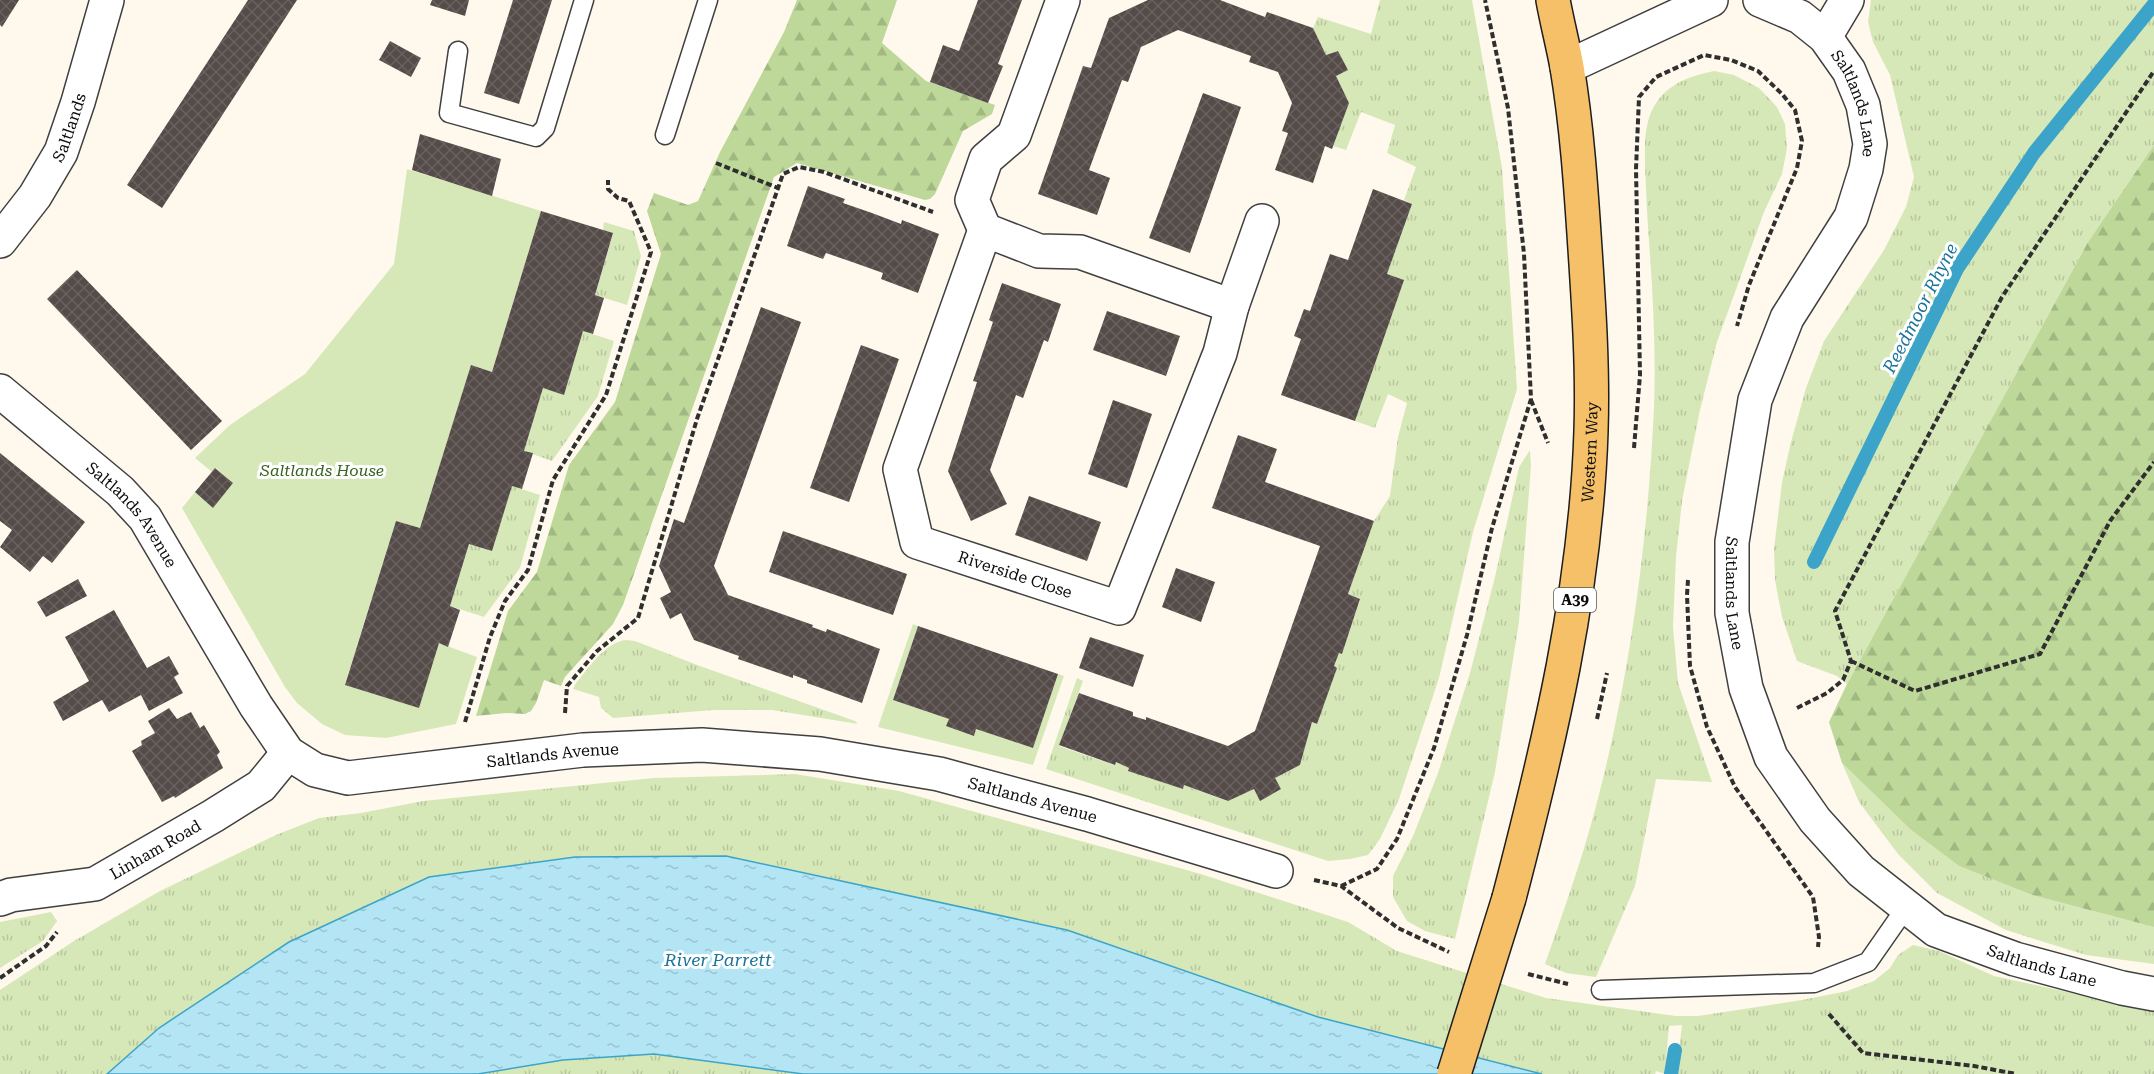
<svg xmlns="http://www.w3.org/2000/svg" width="2154" height="1074" font-family="'Roboto Serif',serif">
	<defs>
		<pattern id="grass-tufts" width="24" height="20" patternUnits="userSpaceOnUse" patternTransform="scale(1.5)"><rect width="24" height="20" fill="#d7e8b8"/><path d="M3 7l-1-3M5 7V3M7 7l1-3M15 17l-1-3M17 17v-4M19 17l1-3" fill="none" stroke="#b7c69d"/></pattern>
		<pattern id="forest-firs" width="22" height="20" patternUnits="userSpaceOnUse" patternTransform="scale(1.5)"><rect width="22" height="20" fill="#bdd898"/><path d="M5 1l3.5 6h-7zM16 11l3.5 6h-7z" fill="#a1b882"/></pattern>
		<pattern id="water-ripples" width="26" height="14" patternUnits="userSpaceOnUse" patternTransform="scale(1.5)"><rect width="26" height="14" fill="#b3e5f4"/><path d="M2 4q2-2 4 0t4 0M15 11q2-2 4 0t4 0" fill="none" stroke="#99c3d0"/></pattern>
		<pattern id="building-cross-hatch" width="8" height="8" patternUnits="userSpaceOnUse" patternTransform="scale(1.5)"><rect width="8" height="8" fill="#554c49"/><path d="M0 0l8 8M0 8l8-8" fill="none" stroke="#68615f"/></pattern>
	</defs>
	<rect width="100%" height="100%" fill="#fff9ed"/>
	<!-- grass -->
	<path fill="url(#grass-tufts)" d="M1380,0H1472L1502,168L1517,389L1473,532L1439,678L1399,799L1380,839L1368,855L1350,859L1328,861L1046,769L1077,678L1083,681L1059,746L1114,765L1116,762L1129,768V771L1183,789L1184,785L1227,801L1254,789L1260,800L1275,778L1300,765L1312,722L1316,724L1337,668L1334,666L1339,653L1342,654L1360,600L1348,594L1374,521L1390,496L1398,437L1407,403L1388,394L1375,428L1355,421L1403,280L1387,274L1412,204L1404,200L1416,167L1387,153L1395,125L1361,112L1346,150L1333,146L1336,76L1347,70L1338,51L1326,55L1313,28L1318,17L1371,34Z
		M1871,0H2154V145L2088,242L1847,684L1837,676L1797,661L1782,617L1775,580L1774,549L1782,482L1791,442L1806,388L1824,341L1884,250L1906,207L1914,177L1890,75L1873,42L1868,22Z
		M1714,71L1734,75L1759,88L1777,107L1785,124L1787,148L1782,174L1764,212L1717,342L1700,410L1682,501L1676,557L1673,627L1678,683L1712,782L1656,779L1635,886L1596,977L1566,973L1545,964C1563,912 1582,860 1596,806C1630,678 1648,539 1654,407C1656,352 1653,296 1649,241C1647,215 1646,190 1645,165C1645,149 1644,134 1649,118C1659,87 1685,77 1714,71Z
		M604,222L634,231L641,256L627,305L595,295L613,234L603,230Z
		M583,331L614,341L598,396L552,461L524,451L543,388L564,394Z
		M1530,450L1531,466L1519,622L1495,772L1455,939L1425,931L1407,921L1393,897V876L1413,836L1438,773L1470,673L1495,577L1519,467Z
		M512,486L540,495L520,568L484,617L450,606L469,544Z
		M626,640L635,641L700,666L855,721L858,724L772,710H714L613,718L601,708L599,697L573,689L576,683C590,667 604,643 626,640Z
		M1842,763L1911,830L1959,866L2032,895L2154,927V964L2086,955L2006,930L1937,893L1898,854L1859,802Z
		M795,774L899,791L1201,874L1348,922L1397,951L1546,998L1676,1016H1698L1802,1000L1847,991L1874,981L1890,968L1898,955L1913,945L1939,951L1994,976L2154,1011V1074H1676L1682,1025L1669,1026L1665,1074L1656,1071L1655,1074H1542L1318,1017L1067,930L726,856L575,857L429,877L289,942L159,1028L107,1074H0V990L74,941L160,891L276,835L319,818L361,813L423,801L654,778Z
		M51,912L57,921L43,941L0,968V922Z
		M654,1054L803,1074H478L563,1060Z"/>
	<!-- forest -->
	<path fill="url(#forest-firs)" d="M797,0H897L882,43L926,81L995,105L992,114L963,131L935,194L930,199L925,200L797,163L774,177L623,605L613,624L565,677L561,686L544,680L536,703L531,711L525,714L506,713L476,716L508,611L537,572L569,465L615,402L661,254L647,211L654,193L688,205L698,201L720,152L784,32Z
		M2154,145V927L2032,895L1959,866L1911,830L1842,763L1829,722L1847,684L2088,242Z"/>
	<!-- garden -->
	<path fill="#d7e8b8" d="M407,169L541,211L492,372L471,366L420,528L396,521L345,684L439,643L477,657L456,724L386,738L345,735L322,724L297,703L285,687L182,508L195,492L213,507L233,483L216,468L212,472L195,458L230,425L305,374L394,264Z
		M913,624L918,626L893,700L949,719L947,726L974,735L976,729L1033,748L1058,674L1064,676L1033,765L878,727Z"/>
	<!-- water -->
	<path fill="url(#water-ripples)" stroke="#3ca4c9" stroke-width="1.5" d="M726,856L1067,930L1318,1017L1542,1074H803L654,1054L563,1060L478,1074H107L159,1028L289,942L429,877L575,857Z"/>
	<g fill="none" stroke-linecap="round" stroke-linejoin="round">
		<!-- stream -->
		<path stroke="#3ca4c9" stroke-width="14" d="M1814,562L1957,269L2034,153L2154,4
			M1671,1074L1675,1050"/>
	</g>
	<!-- building -->
	<path fill="url(#building-cross-hatch)" d="M0,0H19L2,27L0,25Z
		M248,0H297L162,208L127,185Z
		M432,0H469L465,16L430,5Z
		M513,0H552L519,104L484,93Z
		M978,0H1022L998,64L1003,66L988,103L930,82L943,45L959,51Z
		M1148,0H1220L1265,17L1267,12L1313,28L1326,55L1338,51L1348,70L1336,76L1349,103L1332,149L1325,146L1313,183L1275,170L1288,133L1282,131L1292,103L1278,72L1249,62L1251,56L1178,30L1141,47L1128,82L1122,80L1089,170L1110,178L1097,215L1038,194L1083,66L1091,68L1109,18Z
		M390,41L421,58L411,77L379,60Z
		M1203,93L1241,107L1190,253L1149,238Z
		M420,134L501,159L492,196L412,170Z
		M808,186L845,199L843,203L872,213L901,224L902,220L939,234L918,293L881,279L883,273L855,263L826,253L823,259L787,246Z
		M1373,189L1412,204L1387,274L1404,280L1355,421L1281,395L1301,339L1294,336L1304,309L1310,311L1330,254L1348,260Z
		M541,211L613,233L595,295L604,298L593,334L583,331L564,395L543,388L524,451L533,453L522,489L512,486L492,551L469,544L450,606L460,610L448,647L439,643L419,708L345,685L396,521L420,528L471,365L492,372Z
		M77,270L222,421L191,450L47,299Z
		M1002,283L1061,304L1048,342L1044,340L1023,398L1016,395L990,470L1007,504L971,521L948,471L977,382L973,381L993,322L989,320Z
		M761,307L801,322L714,566L728,595L813,625L812,627L826,632L827,629L880,649L862,703L807,683V680L793,675V678L738,659L739,656L694,640L681,613L670,619L660,598L671,592L659,566L674,519L684,523Z
		M1107,311L1180,336L1166,376L1093,350Z
		M861,345L899,359L849,502L810,488Z
		M1113,400L1152,414L1127,488L1088,474Z
		M1238,435L1277,449L1265,482L1374,521L1348,594L1360,599L1342,654L1339,653L1334,666L1337,668L1317,724L1312,722L1300,765L1275,778L1281,789L1260,801L1254,789L1228,801L1184,785L1183,789L1128,771L1129,768L1116,762L1115,765L1059,745L1079,693L1133,712V716L1146,720V717L1228,746L1255,731L1320,546L1212,508Z
		M0,453L85,522L52,563L43,556L30,572L0,547L12,530L0,521Z
		M215,468L233,483L213,508L195,492Z
		M1029,496L1101,522L1087,561L1015,535Z
		M783,531L907,574L893,615L769,572Z
		M1176,568L1215,582L1201,622L1162,607Z
		M78,579L87,596L46,617L37,602Z
		M114,610L147,668L169,656L179,674L174,677L183,693L149,711L141,695L109,712L102,700L63,721L53,702L89,681L65,637Z
		M918,626L1058,674L1033,748L976,729L974,736L946,726L949,719L893,700Z
		M1090,637L1144,655L1133,687L1079,668Z
		M169,708L177,719L191,712L200,728L204,725L220,752L217,755L223,768L175,798L174,796L162,802L132,751L142,745L141,741L155,733L148,721Z"/>
	<g fill="none" stroke-linecap="round" stroke-linejoin="round">
		<defs>
			<path id="service" d="M458,51L449,113L536,137L545,128L584,0
				M665,135L708,0
				M1601,990L1814,983L1868,962L1907,906"/>
			<g id="minor">
				<path d="M1063,0L1014,135L986,159L972,200L985,230L1039,251L1080,252L1232,306"/>
				<path id="s1" d="M1760,0L1800,17L1825,37L1849,71L1863,105L1870,144L1866,169L1851,217L1787,318L1755,400L1732,542V613L1746,688L1771,757L1815,820L1861,871L1936,930L2015,959L2122,988L2154,994"/>
				<path d="M1825,37L1847,0"/>
				<path d="M1567,67L1711,0"/>
				<path id="s2" d="M985,230L900,469L917,542L1119,608L1220,353L1232,306L1262,221"/>
				<path id="s3" d="M0,241L35,196L61,152L78,102L107,0"/>
				<path id="s4" d="M0,391L120,491L145,518L256,706L288,753L315,770L348,778L583,750L702,745L820,754L939,774L1087,814L1276,871"/>
				<path id="s5" d="M0,899L11,895L95,884L213,816L261,786L288,753"/>
			</g>
			<g id="primary">
				<path id="s6" d="M1509,898C1549,745 1586,590 1591,431C1593,371 1589,309 1585,249C1581,188 1577,127 1567,67C1563,45 1557,22 1553,0"/>
			</g>
		</defs>
		<!-- service casing -->
		<use href="#service" stroke="#404040" stroke-width="21"/>
		<!-- minor casing -->
		<use href="#minor" stroke="#404040" stroke-width="36"/>
		<!-- primary casing -->
		<use href="#primary" stroke="#1e1e1e" stroke-width="36"/>
		<!-- path -->
		<path stroke="#2f2f2f" stroke-width="4" stroke-dasharray="6 3" stroke-linecap="butt" d="M716,163L778,188
			M1531,400L1548,443
			M1634,448L1640,375L1636,169L1639,97L1656,77L1704,55L1731,60L1758,71L1782,94L1795,110L1802,141L1797,168L1749,285L1737,326
			M1688,580L1687,595L1690,666L1707,727L1735,787L1813,897L1819,937L1818,947
			M1851,661L1915,691L2040,654L2110,521L2154,462
			M1797,708L1827,693L1843,680L1851,661L1835,611L2002,297L2154,71
			M565,713L567,686L597,651L638,618L697,419L783,174L799,167L824,172L933,212
			M1597,719L1607,673
			M465,722L490,637L505,601L528,570L553,480L606,395L651,252L629,201L618,198L608,189V180
			M1314,880L1341,886L1398,928L1449,952
			M1341,886L1377,869L1397,839L1434,748L1467,635L1492,528L1531,399L1524,254L1508,108L1485,0
			M1528,974L1568,984
			M0,978L46,946L57,932
			M1829,1014L1863,1053L1974,1066L2016,1074"/>
		<!-- service -->
		<use href="#service" stroke="#fff" stroke-width="18"/>
		<!-- minor -->
		<use href="#minor" stroke="#fff" stroke-width="33"/>
		<!-- primary -->
		<use href="#primary" stroke="#f5c067" stroke-width="33"/>
		<defs>
			<path id="primary-bridge" d="M1454,1074L1509,898"/>
		</defs>
		<!-- primary-bridge casing -->
		<use href="#primary-bridge" stroke="#1e1e1e" stroke-width="36" stroke-linecap="butt"/>
		<!-- primary-bridge -->
		<use href="#primary-bridge" stroke="#f5c067" stroke-width="33"/>
	</g>
	<g text-anchor="middle" dominant-baseline="central" stroke-width="6" stroke-linejoin="round" paint-order="stroke">
		<!-- shield labels -->
		<rect fill="#fff" stroke="#565656" stroke-width="1.5" x="1554" y="588" width="42" height="24" rx="4.5"/>
		<g font-size="15" font-weight="bold" fill="#0d0d0d">
			<text x="1575" y="600">A39</text>
		</g>
		<!-- street labels -->
		<g font-size="16" fill="#0d0d0d" stroke="#fff">
			<text stroke="none"><textPath href="#s1" startOffset="150">Saltlands Lane</textPath></text>
			<text stroke="none"><textPath href="#s3" startOffset="134">Saltlands</textPath></text>
			<text stroke="none"><textPath href="#s6" startOffset="454">Western Way</textPath></text>
			<text stroke="none"><textPath href="#s4" startOffset="182">Saltlands Avenue</textPath></text>
			<text stroke="none"><textPath href="#s2" startOffset="432">Riverside Close</textPath></text>
			<text stroke="none"><textPath href="#s1" startOffset="672">Saltlands Lane</textPath></text>
			<text stroke="none"><textPath href="#s4" startOffset="740">Saltlands Avenue</textPath></text>
			<text stroke="none"><textPath href="#s4" startOffset="1226">Saltlands Avenue</textPath></text>
			<text stroke="none"><textPath href="#s5" startOffset="166">Linham Road</textPath></text>
			<text stroke="none"><textPath href="#s1" startOffset="1194">Saltlands Lane</textPath></text>
		</g>
		<!-- park labels -->
		<g font-size="16" font-style="italic" fill="#36631f" stroke="#fff">
			<text x="322" y="470">Saltlands House</text>
		</g>
		<!-- water labels -->
		<g font-size="18" font-style="italic" fill="#1a749b" stroke="#fff">
			<text transform="translate(1920 308) rotate(-63)">Reedmoor Rhyne</text>
			<text x="718" y="959">River Parrett</text>
		</g>
	</g>
</svg>
